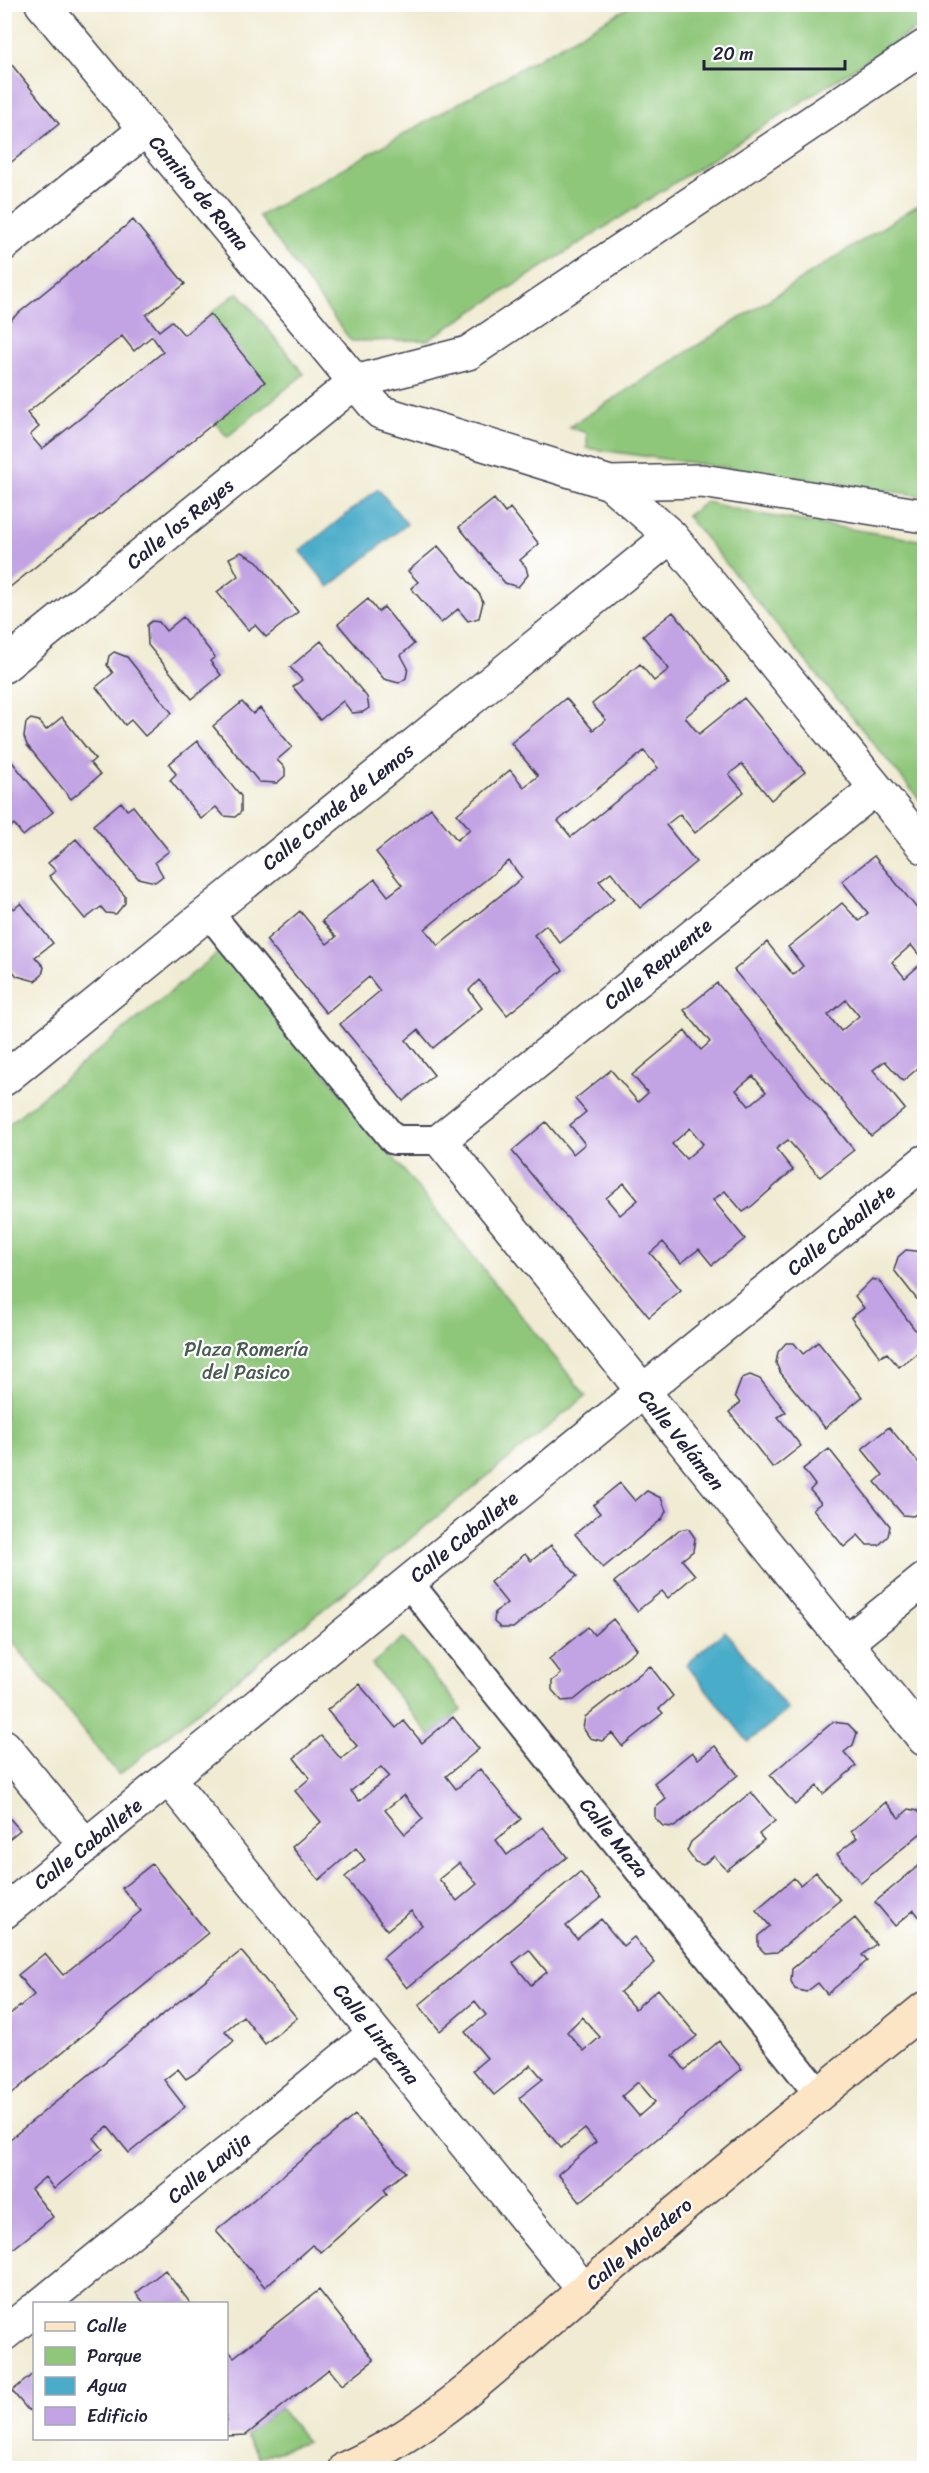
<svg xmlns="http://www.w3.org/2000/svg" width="929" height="2473" font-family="Sriracha,sans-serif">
	<rect width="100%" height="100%" fill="#fff"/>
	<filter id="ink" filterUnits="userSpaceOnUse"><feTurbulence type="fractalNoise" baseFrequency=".0167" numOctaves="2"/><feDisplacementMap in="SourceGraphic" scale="12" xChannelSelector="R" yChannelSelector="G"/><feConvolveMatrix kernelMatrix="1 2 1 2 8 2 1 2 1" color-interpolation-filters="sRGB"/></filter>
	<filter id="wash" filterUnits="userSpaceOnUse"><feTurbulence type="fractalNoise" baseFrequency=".008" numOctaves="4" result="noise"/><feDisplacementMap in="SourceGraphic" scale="24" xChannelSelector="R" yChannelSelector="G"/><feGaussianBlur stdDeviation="1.35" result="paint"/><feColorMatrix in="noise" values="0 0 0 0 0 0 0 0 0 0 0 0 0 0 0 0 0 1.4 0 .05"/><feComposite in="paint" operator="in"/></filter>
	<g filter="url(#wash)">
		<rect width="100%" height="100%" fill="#f0ebd2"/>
		<!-- green -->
		<path fill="#8fc77a" stroke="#58745a" stroke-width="1.5" d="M634,4L924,5V24L428,340L351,341L259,216Z
			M924,201V496L587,448V433L569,427Z
			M238,292L304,374L227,437L215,422L264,382L210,314Z
			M706,502L752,513L924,541V805L687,516Z
			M224,948L586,1396L119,1775L5,1632V1127Z
			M403,1638L462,1710L430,1736L372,1664Z
			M280,2408L307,2442L259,2457L246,2435Z"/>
		<!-- water -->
		<path fill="#4aacc9" stroke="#366782" stroke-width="1.5" d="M378,489L407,524L329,587L300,551Z
			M725,1631L788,1710L748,1742L686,1664Z"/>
		<g id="blocks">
			<!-- building -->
			<path fill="#c2a3e3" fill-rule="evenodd" d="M4,55L59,124L4,168Z
				M133,220L185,284L146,315L159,331L172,321L184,335L210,314L265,382L4,592V325ZM122,336L134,351L152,336L163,352L42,449L30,435L39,427L27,413Z
				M494,499L505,513L510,508L539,544L520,560L526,567L528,575L518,587L505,583L459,527Z
				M438,546L480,595L483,602L479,618L468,621L458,609L441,623L411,588L418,582L408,571Z
				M241,552L257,561L298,612L266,637L255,625L248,630L217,592L238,576L229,558Z
				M368,599L378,612L384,607L414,644L401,655L408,668L406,678L399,683L384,679L338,624Z
				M673,612L729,681L685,717L693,727L699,734L744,698L805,772L771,800L742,764L729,774L744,792L695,833L680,814L666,825L696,862L640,908L611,872L599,881L614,899L586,923L560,943L546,925L534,935L563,970L507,1015L479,980L469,990L482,1008L433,1048L418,1030L406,1040L434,1075L403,1101L340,1024L380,991L369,977L326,1013L266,940L300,911L327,944L336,937L322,921L375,879L388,896L402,885L376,852L431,808L457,840L470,829L457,814L510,770L524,787L538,776L511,743L566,698L593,730L606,720L592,704L640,664L654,681L669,669L643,636ZM644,751L658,768L571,837L558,821ZM509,861L522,878L438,946L425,929Z
				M183,617L215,657L210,661L221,675L192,699L148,645L147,625L152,621L159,622L166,631Z
				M321,641L367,697L369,708L363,712L352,713L343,701L320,720L293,687L302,680L290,667Z
				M114,652L127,657L172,713L145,736L131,720L125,725L96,687L113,673L107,665L109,656Z
				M242,702L253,714L260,708L292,747L277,760L285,768V776L277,783L259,782L213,726Z
				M62,717L95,759L90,763L100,775L71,799L27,745L24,737L26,723L31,719L39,721L46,730Z
				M197,741L241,796V812L235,817L224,816L216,807L201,819L170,780L176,774L169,764Z
				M4,756L8,757L53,812L23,836L14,824L8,829L4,824Z
				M121,802L127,810L133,806L169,851L155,862L163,876L155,882L138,878L93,825Z
				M76,839L125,896V903L116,914L106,913L101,907L85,919L49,876L56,871L48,863Z
				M874,856L924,917V1063L903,1081L885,1061L873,1070L905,1109L871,1136L734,970L767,942L793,975L803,966L788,947L813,927L842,903L859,921L868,913L842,881ZM911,945L924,961L905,978L892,962ZM846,1000L859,1016L841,1031L828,1015Z
				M4,897L14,909L21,903L53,943L35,957L44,967L42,975L35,981L17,976L4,961Z
				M717,983L854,1150L820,1177L788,1140L776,1149L793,1170L752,1206L743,1212L725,1191L713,1200L745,1239L712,1265L699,1249L681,1263L663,1242L650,1253L681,1290L649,1317L512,1151L546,1122L573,1154L585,1144L570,1125L586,1112L575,1099L611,1070L638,1102L648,1093L632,1075L685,1031L701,1050L710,1042L684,1010ZM753,1076L766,1092L749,1106L736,1090ZM690,1128L703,1144L686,1159L672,1144ZM624,1183L638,1200L620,1215L606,1198Z
				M906,1250L916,1251L923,1260L924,1259V1298L919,1302L894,1270L898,1257Z
				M872,1279L879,1281L924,1342V1348L899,1367L887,1353L880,1357L851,1318L864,1308L855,1296Z
				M818,1342L862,1397L825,1428L780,1372L776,1363L778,1352L786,1343H794L803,1354Z
				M750,1375L760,1379L786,1412L778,1417L801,1446L773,1468L729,1412L740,1403L735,1396L742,1378Z
				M889,1427L924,1469V1483L918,1488L924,1496V1509L913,1516L903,1515L875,1482L883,1475L862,1449Z
				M829,1449L890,1526L888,1536L879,1545H867L858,1535L844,1547L813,1509L821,1503L810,1490L815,1485L803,1469Z
				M620,1483L635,1501L647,1491L661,1498L666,1511L662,1519L603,1568L575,1534L600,1513L593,1505Z
				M688,1528L695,1538L693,1551L682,1560L695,1575L668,1598L662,1591L637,1611L614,1582L679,1530Z
				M551,1545L577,1576L513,1628H501L494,1622L495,1612L507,1603L490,1582L525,1554L531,1561Z
				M613,1619L637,1649L574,1700L562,1701L552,1690V1681L561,1674L549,1659L588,1627L594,1635Z
				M650,1666L673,1696L659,1709L663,1713L622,1746L612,1733L602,1741L590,1738L583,1728L585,1717Z
				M359,1684L396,1728L404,1721L422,1743L453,1717L479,1749L446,1776L456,1789L480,1769L521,1819L496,1840L507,1855L543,1827L567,1857L407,1988L383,1958L422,1925L411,1911L387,1930L345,1877L365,1860L356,1848L319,1880L292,1847L321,1822L295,1791L310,1778L294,1758L321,1736L341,1759L357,1746L327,1710ZM381,1767L389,1776L359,1801L351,1791ZM404,1795L423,1819L405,1834L385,1810ZM459,1863L477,1884L457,1901L439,1879Z
				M833,1722L848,1724L857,1733L853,1745L844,1752L856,1766L823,1794L817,1786L795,1805L770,1775Z
				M715,1746L738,1775L674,1827L663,1826L655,1818V1808L666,1799L654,1783L692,1752L698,1759Z
				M751,1792L775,1821L759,1834L764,1840L727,1870L714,1856L703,1865L695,1862L687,1851L691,1842Z
				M886,1802L899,1818L909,1809L918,1811L924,1818V1826L922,1832L861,1883L837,1854L857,1838L851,1831Z
				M4,1812L20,1830L4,1843Z
				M924,1861V1916L921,1919L914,1910L895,1926L875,1902Z
				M152,1864L208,1933L10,2095L4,2088V2019L34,1995L18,1975L45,1953L63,1975L141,1911L122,1888Z
				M580,1872L601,1898L566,1926L577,1939L601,1919L623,1946L634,1937L655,1963L620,1992L635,2009L658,1989L697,2036L673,2055L685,2070L719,2041L742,2069L580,2202L558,2174L596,2142L585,2129L561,2148L519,2098L543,2079L531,2065L494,2095L473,2070L487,2058L465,2032L486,2015L475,2001L440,2031L419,2005ZM529,1950L547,1972L531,1985L513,1963ZM582,2017L600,2037L584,2051L567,2032ZM638,2082L655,2102L639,2116L622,2096Z
				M816,1872L840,1900L777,1952L765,1953L758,1946V1936L770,1926L756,1910L794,1878L800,1885Z
				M855,1918L876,1944L862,1955L867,1961L827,1994L818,1983L806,1992L795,1989L791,1981L792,1969Z
				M241,1951L297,2018L265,2044L243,2016L225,2031L234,2041L194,2074L186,2079L178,2069L164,2080L185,2107L129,2153L108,2127L94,2138L103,2149L62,2182L54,2189L45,2177L31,2189L53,2217L4,2256V2144Z
				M355,2115L405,2172L384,2189L387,2194L321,2252L312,2245L265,2287L216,2231Z
				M165,2270L191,2304H145L136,2293Z
				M319,2290L374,2360L342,2385L329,2369L246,2435L226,2436V2348L234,2357Z
				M34,2373V2412L27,2409L12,2391Z"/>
		</g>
	</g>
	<g filter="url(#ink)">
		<use href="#blocks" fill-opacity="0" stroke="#414052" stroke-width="1.5"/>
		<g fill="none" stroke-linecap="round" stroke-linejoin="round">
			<defs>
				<path id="pedestrian" d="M209,913L394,1140H440
					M408,1582L819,2094"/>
				<path id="minor" d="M42,4L380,412L610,483L671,536L924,847
					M4,244L146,129
					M610,483L702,481L924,516
					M4,666L355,382L468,353L924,47
					M876,788L440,1140L924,1739
					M4,1079L671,536
					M846,1643L924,1580
					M4,1746L86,1846
					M168,1778L584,2290
					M4,1912L924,1162
					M42,2304L375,2033
					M4,2334L34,2310"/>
				<path id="secondary" d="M346,2468C437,2428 509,2353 585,2289C697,2194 810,2101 924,2009"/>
			</defs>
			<!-- pedestrian casing -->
			<use href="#pedestrian" stroke="#414052" stroke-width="32"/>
			<!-- minor casing -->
			<use href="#minor" stroke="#414052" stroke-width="36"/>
			<!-- secondary casing -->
			<use href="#secondary" stroke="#414052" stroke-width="36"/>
			<!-- pedestrian -->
			<use href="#pedestrian" stroke="#fff" stroke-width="28"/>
			<!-- minor -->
			<use href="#minor" stroke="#fff" stroke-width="33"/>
			<!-- secondary -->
			<use href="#secondary" stroke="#fce5c4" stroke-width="33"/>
		</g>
	</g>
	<g text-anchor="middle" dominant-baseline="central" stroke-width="4.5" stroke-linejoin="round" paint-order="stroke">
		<!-- street labels -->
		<g font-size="20" fill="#22223b" stroke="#fff">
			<text transform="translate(199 193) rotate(50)">Camino de Roma</text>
			<text transform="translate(180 524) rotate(-39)">Calle los Reyes</text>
			<text transform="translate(338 807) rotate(-39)">Calle Conde de Lemos</text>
			<text transform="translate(658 964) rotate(-39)">Calle Repuente</text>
			<text transform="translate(841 1230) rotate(-39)">Calle Caballete</text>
			<text transform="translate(681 1440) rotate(51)">Calle Velámen</text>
			<text transform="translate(464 1537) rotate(-39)">Calle Caballete</text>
			<text transform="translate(614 1838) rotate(51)">Calle Maza</text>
			<text transform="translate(88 1844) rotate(-39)">Calle Caballete</text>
			<text transform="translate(376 2034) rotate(51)">Calle Linterna</text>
			<text transform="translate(209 2168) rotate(-39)">Calle Lavija</text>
			<text transform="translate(639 2244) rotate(-40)">Calle Moledero</text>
		</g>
		<!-- park labels -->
		<g font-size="20" fill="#485c51" stroke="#fff">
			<text x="246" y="1349">Plaza Romería<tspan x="246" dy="23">del Pasico</tspan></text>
		</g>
	</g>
	<!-- margin -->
	<rect width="929" height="2473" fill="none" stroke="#fff" stroke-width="24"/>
	<!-- legend -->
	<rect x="33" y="2302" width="195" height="138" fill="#ffffff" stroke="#a7a7b1" stroke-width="1.5"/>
	<rect x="45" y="2322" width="30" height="9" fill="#fce5c4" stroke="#a7a7b1" stroke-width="1.5"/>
	<text x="87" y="2332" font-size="18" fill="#22223b">Calle</text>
	<rect x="45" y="2347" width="30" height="18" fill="#8fc77a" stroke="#a7a7b1" stroke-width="1.5"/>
	<text x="87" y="2362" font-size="18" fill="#22223b">Parque</text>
	<rect x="45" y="2377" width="30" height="18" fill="#4aacc9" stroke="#a7a7b1" stroke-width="1.5"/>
	<text x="87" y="2392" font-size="18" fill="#22223b">Agua</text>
	<rect x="45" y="2407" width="30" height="18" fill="#c2a3e3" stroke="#a7a7b1" stroke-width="1.5"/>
	<text x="87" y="2422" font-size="18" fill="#22223b">Edificio</text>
	<!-- scale -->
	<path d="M704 60v9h141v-9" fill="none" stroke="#22223b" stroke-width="3"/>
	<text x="713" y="60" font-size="18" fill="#22223b" stroke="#ffffff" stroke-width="4.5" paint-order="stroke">20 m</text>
</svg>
